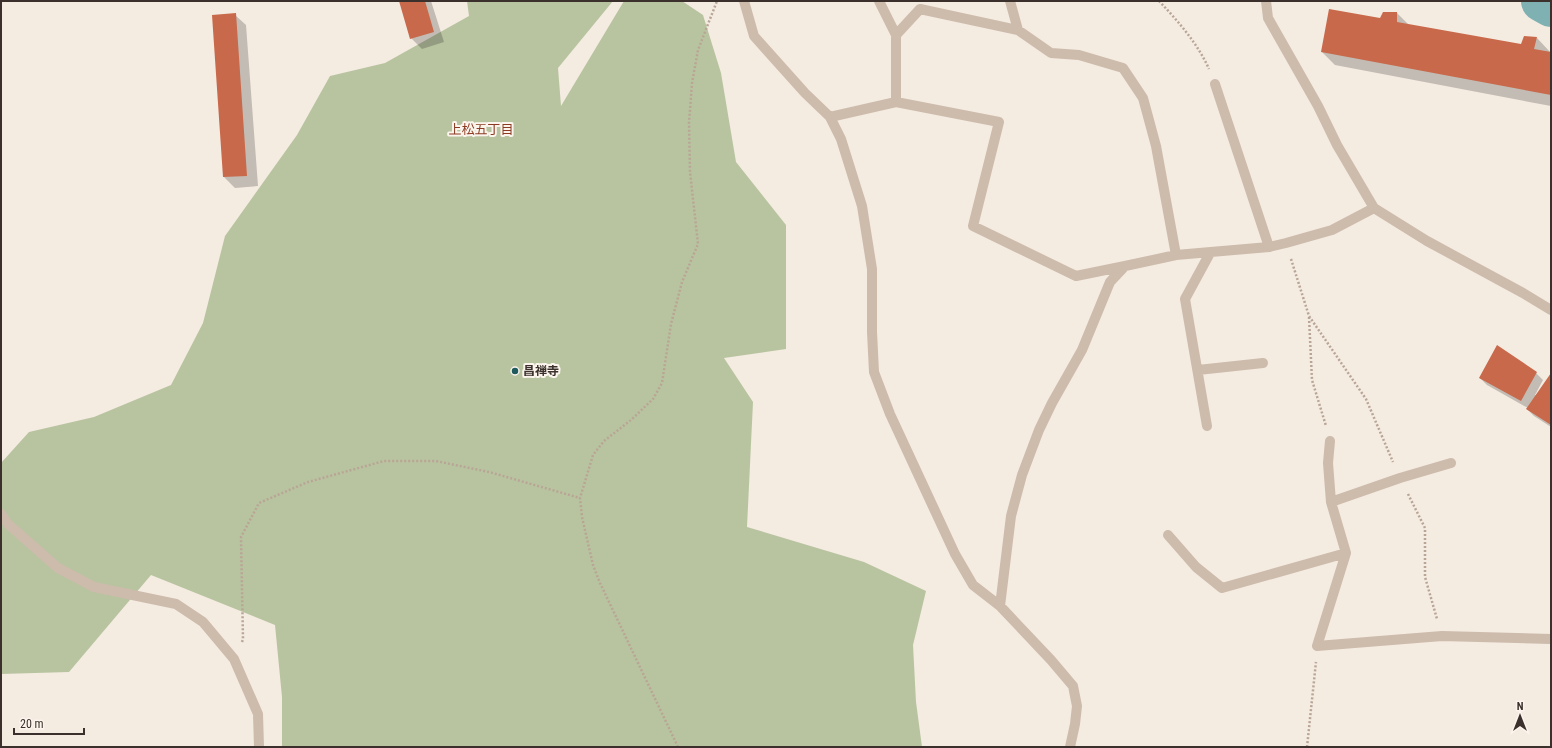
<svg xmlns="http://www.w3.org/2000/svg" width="1552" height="748" font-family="'Roboto Condensed','Noto Sans JP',sans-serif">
	<rect width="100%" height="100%" fill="#f4ebe1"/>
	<!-- green -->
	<path fill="#b8c4a0" d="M467,1H613L558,68L561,106L624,1H682L703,15L721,73L736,162L786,225V349L724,358L753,402L747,527L864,562L926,591L913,645L916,702L922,747H282V697L275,625L151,575L69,672L1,674V463L29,432L94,417L171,385L203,323L225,236L297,135L330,76L385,63L469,16Z"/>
	<!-- shadow -->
	<path fill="#0003" d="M400,1H431L444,42L422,49L411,38Z
		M1397,13L1410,26L1522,45L1537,38L1551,53V106L1335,65L1322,52L1380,19Z
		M235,15L246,25L258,186L235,188L224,177Z
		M1536,373L1543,380L1535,395H1537L1551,375V427L1534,416L1527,409L1528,408L1487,385L1480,378Z"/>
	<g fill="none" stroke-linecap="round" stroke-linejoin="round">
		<!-- river -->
		<path stroke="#7fb0b2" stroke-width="42" d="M1542,1L1551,6"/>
	</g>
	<!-- building -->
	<path fill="#c8694b" d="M399,1H425L434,32L410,39Z
		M1329,9L1380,18L1383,12H1397V22L1521,44L1524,36L1537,37L1534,49L1551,52V95L1321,52Z
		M236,13L247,176L223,177L212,15Z
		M1497,345L1537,372L1521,401L1479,378Z
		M1551,373V425L1526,409Z"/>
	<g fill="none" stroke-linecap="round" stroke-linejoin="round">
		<!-- path -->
		<path stroke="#b9a596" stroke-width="2.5" stroke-dasharray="2 2" stroke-linecap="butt" d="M1159,1C1178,21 1198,44 1209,69
			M1291,259L1309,316L1366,399L1393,462
			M1309,317L1312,380L1326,426
			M1408,494L1425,528V577L1437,619
			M242,642L243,639L241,537L259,503L308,482L384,461H436L489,472L580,498
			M678,747L600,583L593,565L582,517L580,498L593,455L604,441L631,420L653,399L662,383L671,324L682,282L698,244L690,172L689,123L692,83L698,50L717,1
			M1307,747L1316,662"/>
		<!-- lane -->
		<path stroke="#cdbbac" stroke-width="10" d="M1215,84L1269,247"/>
		<!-- street -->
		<path stroke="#cdbbac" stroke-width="10" d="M744,1L754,36L805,93L830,117L841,139L862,206L872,269V332L874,372L890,414L955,554L973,585L1000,606L1051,660L1073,686L1077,706L1075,724L1070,747
			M1010,1L1018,30
			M1266,1L1268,18L1318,106L1337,145L1374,208L1427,241L1523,293L1551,310
			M896,35L920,9L1018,30L1051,53L1079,55L1123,68L1143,98L1156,146L1176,255
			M896,102L999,122L973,226L1076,276L1125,266
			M830,117L896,102V35L879,1
			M1198,370L1263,363
			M1207,426L1185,299L1210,253
			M1330,441L1328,463L1331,502L1346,553L1317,646L1442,636L1551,639
			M1331,502L1400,478L1451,463
			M1,514L8,524L58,568L94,587L176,604L203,622L234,659L258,714L259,747
			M1168,535L1196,567L1222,588L1346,553
			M1000,606L1011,516L1022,475L1039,430L1052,403L1082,350L1110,282L1125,266L1176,255L1269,247L1286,243L1332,230L1374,208"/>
	</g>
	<!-- markers -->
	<circle fill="#1f5a5e" stroke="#fbf5ee" stroke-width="1.5" cx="515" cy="371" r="4"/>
	<g text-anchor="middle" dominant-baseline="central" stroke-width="4" stroke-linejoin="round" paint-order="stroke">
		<!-- poi labels -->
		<g font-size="12" font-weight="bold" fill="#3b302b" stroke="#fbf5ee" text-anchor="start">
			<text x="523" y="371">昌禅寺</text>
		</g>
		<!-- neighbourhood labels -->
		<g font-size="13" fill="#8c3b22" stroke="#fbf5ee">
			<text x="481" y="129">上松五丁目</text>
		</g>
	</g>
	<!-- border -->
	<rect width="1552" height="748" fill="none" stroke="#3b302b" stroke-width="4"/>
	<!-- north arrow -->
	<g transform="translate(1520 716)" stroke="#fbf5ee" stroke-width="3" paint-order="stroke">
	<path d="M0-3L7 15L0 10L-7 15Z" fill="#3b302b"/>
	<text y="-6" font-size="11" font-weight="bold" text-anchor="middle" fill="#3b302b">N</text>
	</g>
	<!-- scale -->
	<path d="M14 728v6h70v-6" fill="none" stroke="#3b302b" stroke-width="2"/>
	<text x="20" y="728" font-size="12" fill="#3b302b" stroke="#fbf5ee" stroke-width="3" paint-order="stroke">20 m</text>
</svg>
